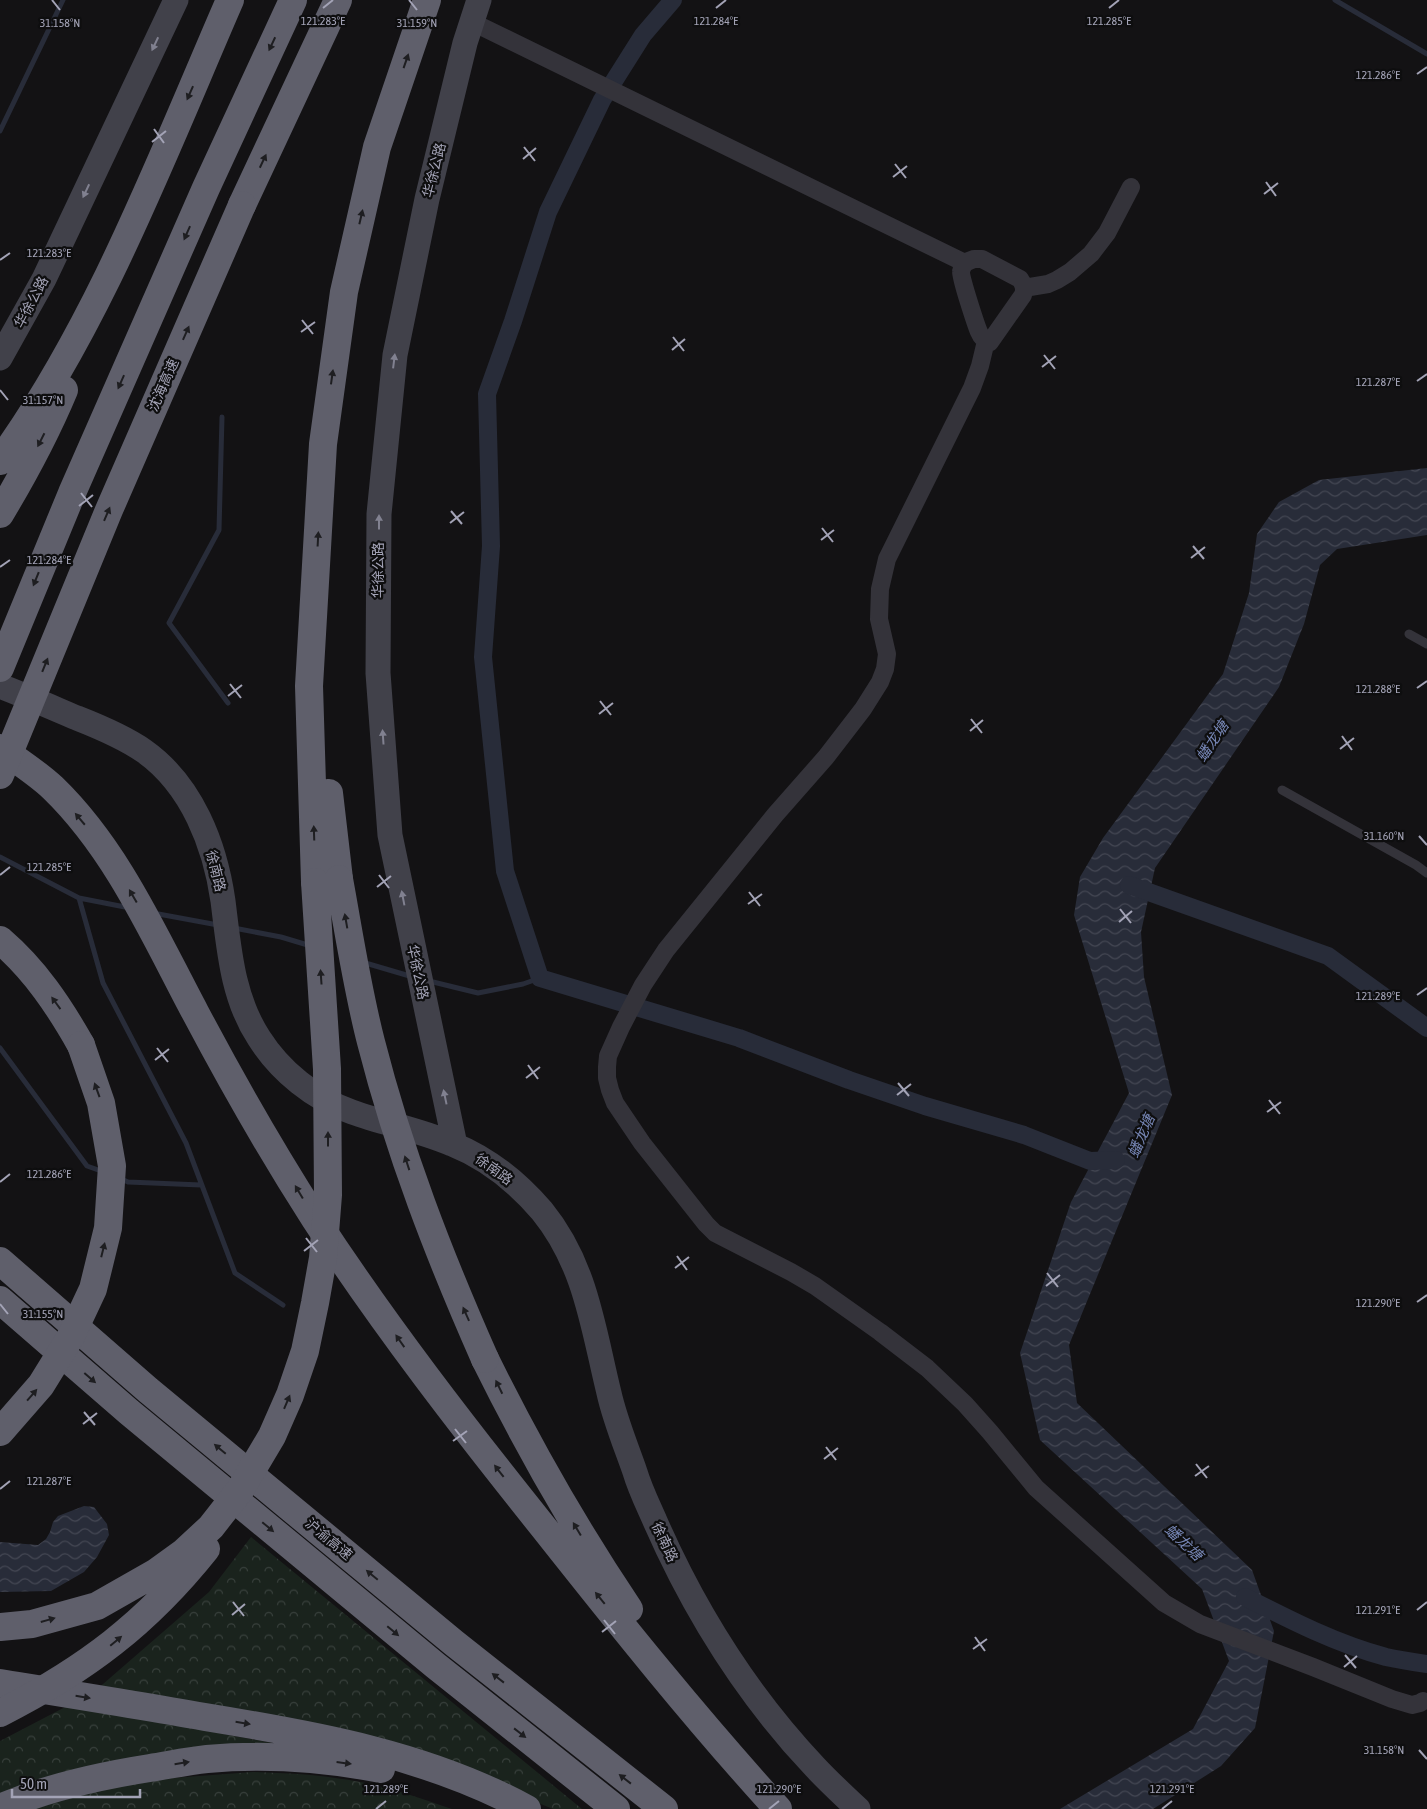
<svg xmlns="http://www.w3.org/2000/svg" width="1427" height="1809" font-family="'Asap Condensed','Noto Sans SC',sans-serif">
	<defs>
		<pattern id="forest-crowns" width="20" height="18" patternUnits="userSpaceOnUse" patternTransform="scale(1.25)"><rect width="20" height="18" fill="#1a231d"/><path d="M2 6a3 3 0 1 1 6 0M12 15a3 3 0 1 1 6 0" fill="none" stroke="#38403c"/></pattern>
		<pattern id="water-waves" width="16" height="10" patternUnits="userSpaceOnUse" patternTransform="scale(1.25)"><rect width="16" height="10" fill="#282c39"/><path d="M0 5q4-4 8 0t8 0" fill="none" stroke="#444753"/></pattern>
	</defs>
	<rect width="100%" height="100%" fill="#131214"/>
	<!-- forest -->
	<path fill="url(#forest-crowns)" d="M251,1537L582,1809H553L502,1788L95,1691L209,1592Z
		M69,1705L283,1745L0,1797V1741Z
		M253,1772C288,1773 324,1775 360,1782C391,1787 422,1799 452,1809H34L74,1796L132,1781Z"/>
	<!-- water -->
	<path fill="url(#water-waves)" d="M1427,468V535L1337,549L1320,565L1304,624L1279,687L1155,868L1141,932L1144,977L1172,1095L1069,1345L1077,1403L1252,1570L1274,1631L1255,1728L1221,1766L1153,1809H1060L1193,1729L1229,1661L1202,1589L1040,1440L1020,1353L1071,1202L1129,1093L1074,915L1080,877L1103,838L1223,674L1249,593L1257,534L1279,502L1319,480Z
		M84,1506L94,1507L107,1524L109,1535L97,1557L84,1572L51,1591L0,1592V1542L38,1545L46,1539L50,1532L53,1522L58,1516Z"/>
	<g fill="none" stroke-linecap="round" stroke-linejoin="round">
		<!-- stream -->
		<path stroke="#282c39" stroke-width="5" d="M1335,0L1427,54
			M0,131L63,0
			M222,417L219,530L169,623L228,703
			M0,857L79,898L130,908
			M79,898L103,983L186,1143L235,1273L283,1305
			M153,913L218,925
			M234,928L281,937L311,946
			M362,962L413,977
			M429,981L478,993L523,984L540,978
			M0,1048L87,1166L104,1172
			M119,1178L128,1182L201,1185"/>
		<!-- canal -->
		<path stroke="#282c39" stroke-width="18" d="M673,0L643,35L602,100L548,212L513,321L487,394L491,546L483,657L505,871L540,978L739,1038L849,1080L925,1106L1024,1135L1090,1161L1116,1160
			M1129,885L1328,956L1427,1028
			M1245,1597C1290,1620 1337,1644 1386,1657C1399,1660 1413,1662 1427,1664"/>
		<!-- lane -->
		<path stroke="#34333a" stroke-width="9" d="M1409,634L1427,644
			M1282,790L1416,865L1427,873"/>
		<!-- street -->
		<path stroke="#34333a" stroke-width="18" d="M472,22L965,263
			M974,259H982L1020,279C1024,285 1025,289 1023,295L990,342C985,341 981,337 979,332C976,325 960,276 961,272C962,264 967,261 974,259Z
			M1024,288L1048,284L1057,280L1070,272L1091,254L1107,233L1131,187
			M986,341L980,366L972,388L887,559L880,589L879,619L887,654L885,669L880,682L863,709L826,757L775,815L666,950L643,985L621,1027L608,1056L607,1067V1078L610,1090L615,1103L642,1143L706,1224L715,1233L791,1272L815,1286L880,1332L927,1368L965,1404L990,1432L1036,1488L1164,1603L1200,1624L1313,1667L1392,1699L1412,1705L1420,1703L1423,1701"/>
		<!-- secondary -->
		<path stroke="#41414a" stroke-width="25" d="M0,358L44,279L176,0
			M0,686C26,696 51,707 77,718C100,727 124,737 144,751C192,785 215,845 223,901C229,948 232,997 259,1038C280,1071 314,1099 352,1112C385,1124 420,1130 452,1144C487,1158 518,1183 542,1211C586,1265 593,1328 609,1393C615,1420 626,1446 635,1472C640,1489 648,1505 655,1521C694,1610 748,1696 815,1767C828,1781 843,1795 858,1809
			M455,1145L390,835L378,673L379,514L395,355L427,199L465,43L479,0"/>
		<!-- highway -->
		<path stroke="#5f5f6b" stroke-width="28" d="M242,205L338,0
			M0,461C99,324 163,154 230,0
			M0,514C24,474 46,433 64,390
			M0,668L72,493L206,188L293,0
			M0,748C18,761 37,773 53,788C117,850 154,935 195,1012C232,1082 272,1152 315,1219C385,1326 464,1428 544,1528C620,1624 696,1719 778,1809
			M329,793L339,879
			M315,882L309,686L323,444L344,292L377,147L427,0
			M0,940C35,970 59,1006 81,1045
			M0,1261L148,1390L454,1643L664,1809
			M0,1300L129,1412L436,1666L616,1809
			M485,1359C528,1446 575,1529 629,1609
			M0,1683C68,1694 137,1705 205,1717C316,1735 428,1755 527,1809
			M0,1808C48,1787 99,1776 150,1768C169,1765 188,1761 207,1759C265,1754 324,1758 381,1769"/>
		<!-- highway-bridge -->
		<path stroke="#5f5f6b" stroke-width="28" d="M0,775L109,510L242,205
			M339,879C349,933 357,988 371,1042C399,1152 439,1255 485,1359
			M0,1432L41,1385L70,1338L93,1289L108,1228L112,1166L101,1103L81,1045
			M0,1627L32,1624L97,1606L155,1573L184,1552L211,1527L240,1490L272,1436L290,1395L305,1351L315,1303L323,1258L328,1195L327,1069L315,882
			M0,1713C85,1670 147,1623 206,1549"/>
	</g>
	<!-- one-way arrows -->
	<defs><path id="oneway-solid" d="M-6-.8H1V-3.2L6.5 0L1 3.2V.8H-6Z" transform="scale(1.25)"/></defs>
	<g fill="#818190">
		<use href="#oneway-solid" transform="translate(155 44) rotate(115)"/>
		<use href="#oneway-solid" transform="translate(86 191) rotate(115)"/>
		<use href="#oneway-solid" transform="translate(394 361) rotate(-83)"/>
		<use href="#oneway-solid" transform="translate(379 522) rotate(-90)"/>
		<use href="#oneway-solid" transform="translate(383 737) rotate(-94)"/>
		<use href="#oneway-solid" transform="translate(403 898) rotate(-101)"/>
		<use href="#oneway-solid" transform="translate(445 1097) rotate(-102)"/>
	</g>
	<g fill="#1e1e21">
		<use href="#oneway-solid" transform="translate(272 44) rotate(115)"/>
		<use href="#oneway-solid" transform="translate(406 61) rotate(-71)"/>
		<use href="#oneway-solid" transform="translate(190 93) rotate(114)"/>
		<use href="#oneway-solid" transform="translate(263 161) rotate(-65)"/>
		<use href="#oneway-solid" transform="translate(361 217) rotate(-77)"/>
		<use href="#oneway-solid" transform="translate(187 233) rotate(114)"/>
		<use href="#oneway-solid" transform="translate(186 333) rotate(-66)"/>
		<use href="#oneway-solid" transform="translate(332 377) rotate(-82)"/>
		<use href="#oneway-solid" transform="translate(121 382) rotate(114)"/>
		<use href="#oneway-solid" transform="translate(41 440) rotate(117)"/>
		<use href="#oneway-solid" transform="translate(107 514) rotate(-67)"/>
		<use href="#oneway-solid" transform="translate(318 539) rotate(-87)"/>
		<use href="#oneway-solid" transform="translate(36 579) rotate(112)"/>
		<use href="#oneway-solid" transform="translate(45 665) rotate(-68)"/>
		<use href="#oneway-solid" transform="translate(80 819) rotate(-130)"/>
		<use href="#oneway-solid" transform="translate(314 833) rotate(-92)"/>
		<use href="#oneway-solid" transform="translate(133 896) rotate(-120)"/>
		<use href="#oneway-solid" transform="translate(346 921) rotate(-100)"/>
		<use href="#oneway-solid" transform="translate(321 977) rotate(-94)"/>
		<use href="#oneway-solid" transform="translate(56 1003) rotate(-126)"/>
		<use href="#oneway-solid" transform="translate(97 1090) rotate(-110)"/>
		<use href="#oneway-solid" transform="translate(328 1139) rotate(-90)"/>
		<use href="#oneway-solid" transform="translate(407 1163) rotate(-108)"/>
		<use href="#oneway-solid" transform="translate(299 1192) rotate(-121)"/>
		<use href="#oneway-solid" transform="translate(103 1250) rotate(-76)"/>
		<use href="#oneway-solid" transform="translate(466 1314) rotate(-114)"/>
		<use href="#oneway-solid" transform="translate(400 1341) rotate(-125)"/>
		<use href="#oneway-solid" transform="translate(90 1378) rotate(41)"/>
		<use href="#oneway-solid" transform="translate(499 1387) rotate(-116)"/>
		<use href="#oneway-solid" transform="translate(32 1395) rotate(-49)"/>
		<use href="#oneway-solid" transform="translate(287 1402) rotate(-67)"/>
		<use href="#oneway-solid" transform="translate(220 1449) rotate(-140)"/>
		<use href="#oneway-solid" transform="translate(499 1471) rotate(-128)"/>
		<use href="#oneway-solid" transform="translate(268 1527) rotate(40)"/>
		<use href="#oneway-solid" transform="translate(577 1529) rotate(-121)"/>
		<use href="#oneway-solid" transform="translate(372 1575) rotate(-140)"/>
		<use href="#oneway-solid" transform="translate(600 1598) rotate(-129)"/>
		<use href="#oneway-solid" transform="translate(48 1620) rotate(-16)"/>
		<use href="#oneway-solid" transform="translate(393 1631) rotate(40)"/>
		<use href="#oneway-solid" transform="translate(116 1641) rotate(-40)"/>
		<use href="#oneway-solid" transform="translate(498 1678) rotate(-142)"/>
		<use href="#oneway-solid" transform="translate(83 1697) rotate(9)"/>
		<use href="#oneway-solid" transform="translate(243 1723) rotate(9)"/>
		<use href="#oneway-solid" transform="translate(520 1733) rotate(38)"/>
		<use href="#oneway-solid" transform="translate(182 1763) rotate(-9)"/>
		<use href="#oneway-solid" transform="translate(344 1763) rotate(7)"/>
		<use href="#oneway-solid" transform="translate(625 1779) rotate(-142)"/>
	</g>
	<!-- ticks -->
	<path fill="none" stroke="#a3a3b6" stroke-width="2" d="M52,0L60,10M409,0L417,10M323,8L333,0M716,8L726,0M1109,8L1119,0M1417,74L1427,67M154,129L164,143M152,142L166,131M524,147L535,161M523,159L536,148M895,164L906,178M893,177L907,166M1266,182L1276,196M1264,194L1278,183M0,260L10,253M302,320L313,334M301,332L315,322M673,337L684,351M672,350L685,339M1044,355L1055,369M1042,367L1056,356M1417,381L1427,374M0,390L8,400M81,493L92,507M79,506L93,495M451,511L462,524M450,523L464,512M822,528L833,542M821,540L834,530M1193,546L1204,559M1191,558L1205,547M0,567L10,560M230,684L241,698M1417,688L1427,681M228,696L242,685M600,701L611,715M599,714L613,703M971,719L982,733M970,731L983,720M1342,736L1352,750M1340,749L1354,738M1419,836L1427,845M0,875L10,867M379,875L389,888M377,887L391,876M749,892L760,906M748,904L762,894M1120,909L1131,923M1119,922L1132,911M1417,995L1427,988M157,1048L168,1062M155,1060L169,1049M528,1065L538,1079M526,1078L540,1067M898,1083L909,1096M897,1095L911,1084M1269,1100L1280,1114M1267,1112L1281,1102M0,1182L10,1174M306,1238L317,1252M304,1251L318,1240M677,1256L687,1270M675,1268L689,1257M1047,1273L1058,1287M1046,1286L1060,1275M1417,1302L1427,1295M0,1304L8,1314M84,1412L95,1425M83,1424L97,1413M455,1429L466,1443M453,1441L467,1431M826,1447L836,1460M824,1459L838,1448M1196,1464L1207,1478M1195,1476L1209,1466M0,1489L10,1481M233,1602L244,1616M1417,1610L1427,1602M232,1615L245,1604M604,1620L615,1634M602,1632L616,1621M975,1637L985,1651M973,1649L987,1639M1345,1655L1356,1668M1344,1667L1357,1656M1419,1750L1427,1759M376,1809L386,1801M769,1809L779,1801M1162,1809L1172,1801"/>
	<g text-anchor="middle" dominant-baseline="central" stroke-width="4.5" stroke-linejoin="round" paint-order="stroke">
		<!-- street labels -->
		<g font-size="14" fill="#a3a3b6" stroke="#0e0e0f">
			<text transform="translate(434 170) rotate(-76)">华徐公路</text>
			<text transform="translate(31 302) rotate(-62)">华徐公路</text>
			<text transform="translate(163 385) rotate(-66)">沈海高速</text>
			<text transform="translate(378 570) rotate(-90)">华徐公路</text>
			<text transform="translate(216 871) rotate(76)">徐南路</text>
			<text transform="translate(418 972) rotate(78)">华徐公路</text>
			<text transform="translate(494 1169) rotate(36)">徐南路</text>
			<text transform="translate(329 1539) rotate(40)">沪渝高速</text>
			<text transform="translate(665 1542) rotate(65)">徐南路</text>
		</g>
		<!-- water labels -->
		<g font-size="15" font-style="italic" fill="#7686b5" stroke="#0e0e0f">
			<text transform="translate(1212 741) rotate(-56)">蟠龙塘</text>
			<text transform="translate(1141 1136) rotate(-67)">蟠龙塘</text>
			<text transform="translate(1184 1542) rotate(43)">蟠龙塘</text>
		</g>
	</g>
	<g font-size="12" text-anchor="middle" fill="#a3a3b6" stroke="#0e0e0f" stroke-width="4.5" stroke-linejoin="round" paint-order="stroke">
		<text x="323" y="25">121.283°E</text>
		<text x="716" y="25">121.284°E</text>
		<text x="1109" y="25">121.285°E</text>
		<text x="60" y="27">31.158°N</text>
		<text x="417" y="27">31.159°N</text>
		<text x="1378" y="79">121.286°E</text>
		<text x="49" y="257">121.283°E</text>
		<text x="1378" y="386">121.287°E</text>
		<text x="43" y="404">31.157°N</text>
		<text x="49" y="564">121.284°E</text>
		<text x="1378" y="693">121.288°E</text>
		<text x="1384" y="840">31.160°N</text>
		<text x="49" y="871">121.285°E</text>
		<text x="1378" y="1000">121.289°E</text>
		<text x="49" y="1178">121.286°E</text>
		<text x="1378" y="1307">121.290°E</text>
		<text x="43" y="1318">31.155°N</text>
		<text x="49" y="1485">121.287°E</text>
		<text x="1378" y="1614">121.291°E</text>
		<text x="1384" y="1754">31.158°N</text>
		<text x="386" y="1793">121.289°E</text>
		<text x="779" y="1793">121.290°E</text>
		<text x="1172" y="1793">121.291°E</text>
	</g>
	<!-- scale -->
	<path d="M12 1789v8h128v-8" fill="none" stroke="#a3a3b6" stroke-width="2.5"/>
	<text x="20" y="1789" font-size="15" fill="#a3a3b6" stroke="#0e0e0f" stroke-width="4" paint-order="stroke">50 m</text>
</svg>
